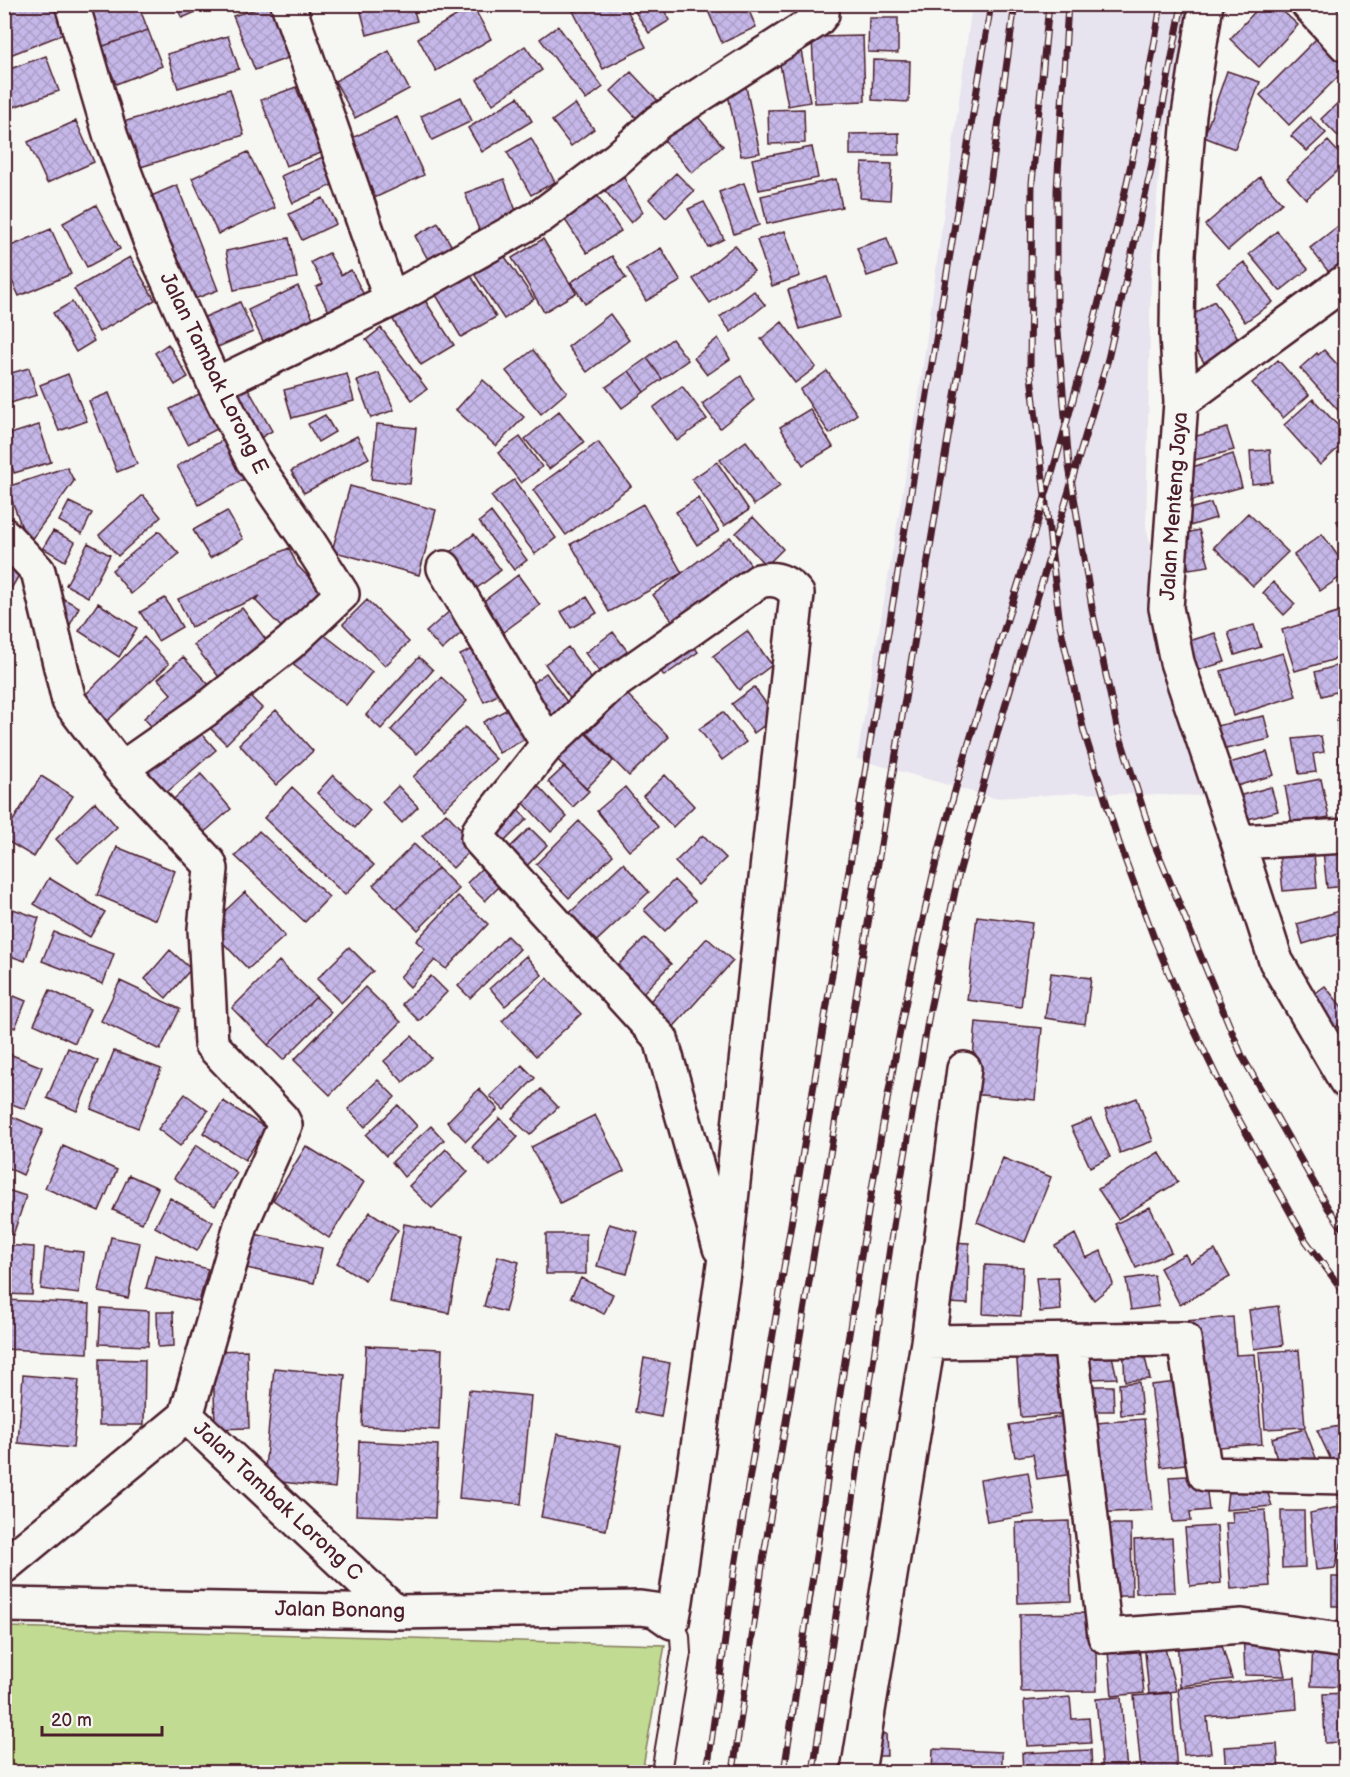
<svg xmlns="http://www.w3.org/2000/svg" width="1350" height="1777" font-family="'Balsamiq Sans',sans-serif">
	<defs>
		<pattern id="building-cross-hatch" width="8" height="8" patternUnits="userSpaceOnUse" patternTransform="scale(1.5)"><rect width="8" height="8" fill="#c5b7e8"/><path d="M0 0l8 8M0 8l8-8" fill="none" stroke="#ab9dc7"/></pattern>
	</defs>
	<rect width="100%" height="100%" fill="#f6f6f2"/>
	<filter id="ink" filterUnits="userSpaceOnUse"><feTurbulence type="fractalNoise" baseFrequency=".0167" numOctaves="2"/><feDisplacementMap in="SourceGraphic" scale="12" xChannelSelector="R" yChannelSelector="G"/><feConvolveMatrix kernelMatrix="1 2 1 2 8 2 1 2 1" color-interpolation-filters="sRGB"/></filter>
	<g filter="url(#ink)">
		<!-- built -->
		<path fill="#e7e3ef" d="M972,5H1190L1185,49L1161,150L1151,272L1146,527L1215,796L1077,793L994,798L857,759L918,403Z"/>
		<!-- green -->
		<path fill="#c1db92" stroke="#867d5e" stroke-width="1.5" d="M5,1627L665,1645L642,1772H5Z"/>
		<!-- building -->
		<path fill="url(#building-cross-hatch)" stroke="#4a1f2b" stroke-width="1.5" d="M16,4H55L66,33L10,55L4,41V9Z
			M85,4H138L148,30L101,47Z
			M175,4H214L182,18Z
			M271,4H274L293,56L255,70L233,16Z
			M359,4H412L417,21L367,35Z
			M585,4H624L646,47L603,69L573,11Z
			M630,4H660L670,20L649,33Z
			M705,4H746L756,27L722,43Z
			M1262,4H1275L1298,25L1259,67L1230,39Z
			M1324,4H1346V27Z
			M473,6L491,39L436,71L418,38Z
			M869,18H898V53L868,52Z
			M558,26L603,87L586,100L540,39Z
			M148,30L162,66L116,84L101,47Z
			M228,36L239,69L178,88L167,54Z
			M863,36L865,101L815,103L812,37Z
			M1317,38L1346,66V69L1289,125L1260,95Z
			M525,46L542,70L493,104L477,80Z
			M801,50L810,102L788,106L778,54Z
			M389,51L409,89L355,118L335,81Z
			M46,56L59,91L8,109L4,99V71Z
			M873,60L910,61L909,102L872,100Z
			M1227,71L1260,82L1235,149L1204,137Z
			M631,72L661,104L641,123L611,91Z
			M745,82L760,153L741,156L726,85Z
			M296,87L321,153L286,166L261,100Z
			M230,89L244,135L131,170L117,124Z
			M1346,95V144L1321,119Z
			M461,97L472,121L432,140L421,116Z
			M518,97L532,121L482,152L468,128Z
			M575,104L594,129L571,146L552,121Z
			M804,109L805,143L769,144L768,110Z
			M692,110L723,146L692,173L661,137Z
			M397,117L424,175L368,201L341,143Z
			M1310,117L1326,133L1307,151L1291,136Z
			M76,121L94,162L47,183L28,142Z
			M899,133V155H850V134Z
			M531,138L555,182L531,195L507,152Z
			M1328,141L1346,161V163L1306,199L1287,178Z
			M812,147L818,178L759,190L752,159Z
			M248,152L275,208L218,234L192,178Z
			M327,155L339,182L293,203L281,176Z
			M862,163L892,164L890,200L860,198Z
			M676,173L694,191L666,218L649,199Z
			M623,176L643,212L631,223L603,188Z
			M1260,177L1282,203L1228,250L1205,225Z
			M504,179L518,216L479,230L465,193Z
			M836,179L842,207L767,224L761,196Z
			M744,183L759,225L734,234L719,192Z
			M177,185L218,290L189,301L149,197Z
			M597,195L621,231L587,253L563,217Z
			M323,198L336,224L302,240L289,214Z
			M704,202L724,239L708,247L688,209Z
			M96,205L120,249L87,267L63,223Z
			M1346,220V263L1331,275L1310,248Z
			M438,223L460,260L436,274L415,236Z
			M51,229L71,274L19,296L4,263V249Z
			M785,231L800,276L772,286L757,240Z
			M1277,231L1308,269L1280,291L1249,254Z
			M289,238L297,278L234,290L226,251Z
			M887,238L897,266L867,276L857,248Z
			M543,239L576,293L544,312L512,258Z
			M735,245L754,271L710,303L693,279Z
			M661,248L681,281L646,301L627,268Z
			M501,251L534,299L504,319L472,271Z
			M329,253L341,275L351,270L365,297L331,315L316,287L323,284L311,262Z
			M612,256L626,278L585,304L571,282Z
			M130,257L155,300L99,332L74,289Z
			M1244,262L1273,302L1245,322L1217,282Z
			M470,274L496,317L461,337L436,295Z
			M827,277L840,317L800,329L788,290Z
			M298,286L313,318L263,341L248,310Z
			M754,291L765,305L731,332L720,317Z
			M424,299L454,345L421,365L393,320Z
			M1214,301L1246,350L1211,373L1179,324Z
			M72,302L94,341L76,352L53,313Z
			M240,302L253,332L213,349L200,319Z
			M610,314L629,340L587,372L568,347Z
			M782,322L816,367L795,383L761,339Z
			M381,328L427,389L412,400L366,340Z
			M718,338L730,359L707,375L694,358Z
			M672,339L688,360L662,379L647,358Z
			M168,344L188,377L175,385L155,353Z
			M533,350L567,392L541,414L506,371Z
			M1324,350L1346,374V419L1300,368L1317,353L1318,355Z
			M647,358L662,379L644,392L629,371Z
			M1278,360L1309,395L1283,418L1252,383Z
			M29,368L37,395L4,405V375Z
			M629,371L644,392L622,408L606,387Z
			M827,371L857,414L830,434L800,390Z
			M379,373L394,410L371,418L357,381Z
			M68,374L87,421L59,431L40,385Z
			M347,374L354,401L292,418L284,390Z
			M741,376L754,400L720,428L702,404Z
			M483,380L524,417L496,446L456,410Z
			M245,383L272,431L252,443L225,394Z
			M682,386L707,419L677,441L653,408Z
			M203,392L221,427L188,444L170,409Z
			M109,393L137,464L117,472L89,401Z
			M1313,399L1346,434V441L1320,465L1284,425Z
			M810,409L833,447L803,465L780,427Z
			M559,411L584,442L549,469L525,439Z
			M325,415L335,432L318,442L308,424Z
			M377,424L416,428L410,484L371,479Z
			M39,425L51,462L14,473L4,443V436Z
			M1227,428L1234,450L1187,462L1185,439Z
			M357,436L369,458L304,493L291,471Z
			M520,437L542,467L521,483L498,453Z
			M225,439L246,478L199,505L177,466Z
			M746,441L780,486L754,505L720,460Z
			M598,442L631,486L566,535L533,490Z
			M1270,450L1272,482L1252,484L1250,451Z
			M1233,454L1242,487L1191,501L1183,470Z
			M717,462L749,510L724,526L692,479Z
			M67,467L74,481L28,544L7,487Z
			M514,480L556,538L535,554L491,496Z
			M350,486L436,510L419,575L332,551Z
			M143,495L161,517L118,556L99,535Z
			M698,498L719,531L697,545L676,512Z
			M69,502L92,513L82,534L59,521Z
			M1211,503L1216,518L1180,529L1175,513Z
			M643,504L682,573L609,612L571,544Z
			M227,511L243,539L210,558L193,530Z
			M491,512L527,560L514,570L479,522Z
			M1248,513L1288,552L1253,586L1214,547Z
			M753,517L783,549L766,566L736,533Z
			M1346,518V540L1337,521Z
			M1199,530L1209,566L1189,569L1178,535Z
			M53,531L75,542L65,561L43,548Z
			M159,531L179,554L131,594L112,570Z
			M474,534L501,570L477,588L451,552Z
			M1322,534L1346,567V573L1320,591L1294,555Z
			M730,537L757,573L680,631L653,595Z
			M88,543L110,555L88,597L66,585Z
			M289,548L297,565L322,591L283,629L255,600L260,596L191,627L178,599Z
			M4,551L26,563L4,601Z
			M518,575L540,605L502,633L480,604Z
			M1273,582L1295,604L1284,615L1263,593Z
			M60,597L79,607L70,625L51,614Z
			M587,597L597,613L571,628L561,612Z
			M165,598L182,627L158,641L140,612Z
			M367,600L409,642L385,666L343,624Z
			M98,603L137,628L119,657L79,631Z
			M242,608L270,645L222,681L194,645Z
			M452,609L468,627L442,650L426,632Z
			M1344,611L1346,617V656L1295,671L1282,630Z
			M1254,625L1261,647L1235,655L1228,632Z
			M313,626L372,672L346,705L287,660Z
			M747,631L772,665L739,690L713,656Z
			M613,632L635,661L607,682L585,653Z
			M1215,633L1225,662L1185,674L1176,645Z
			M144,637L169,664L107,721L83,697Z
			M688,637L698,652L664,676L654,661Z
			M483,644L506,691L484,702L460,655Z
			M568,647L597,686L574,704L545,664Z
			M1283,653L1296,696L1233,716L1221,671Z
			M183,657L211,687L158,734L144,718L171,694L158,679Z
			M419,657L433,670L381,729L366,715Z
			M1346,663V689L1322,696L1315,672Z
			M546,673L573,710L551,726L524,689Z
			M441,677L467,701L417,754L391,730Z
			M240,686L262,708L226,744L204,722Z
			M754,687L776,717L754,733L732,704Z
			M627,694L669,737L629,776L587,733Z
			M519,703L535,734L499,753L483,722Z
			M276,710L313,751L276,785L239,744Z
			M723,712L746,742L722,760L699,729Z
			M1264,716L1270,739L1217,751L1211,727Z
			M1337,720H1346V784H1340Z
			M577,725L613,761L586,789L550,752Z
			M465,727L496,759L444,809L413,777Z
			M197,728L216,750L159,799L140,778Z
			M1321,736L1324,752L1313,754L1316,772L1299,774L1293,739Z
			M1267,752L1274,775L1223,790L1216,767Z
			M564,767L589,791L573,807L548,782Z
			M201,774L231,809L193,842L164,808Z
			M333,775L370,810L355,828L317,793Z
			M665,775L694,806L673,827L643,796Z
			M41,776L73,796L34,857L4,839V835Z
			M1321,779L1329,817L1292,824L1285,786Z
			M537,785L567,817L551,832L521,800Z
			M398,786L418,807L402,823L382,802Z
			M292,787L374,865L345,895L264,818Z
			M625,787L658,827L629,851L597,811Z
			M1271,787L1278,811L1244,820L1238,796Z
			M1341,793H1346V821H1343Z
			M95,802L117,827L78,863L56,839Z
			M513,805L527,819L500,846L486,832Z
			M446,813L476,845L453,868L422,836Z
			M579,821L613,855L569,898L536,864Z
			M530,828L547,845L520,873L502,855Z
			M259,831L329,897L305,922L235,856Z
			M703,835L726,858L698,885L675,862Z
			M1346,840V886L1327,888L1322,842Z
			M1313,842L1317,888L1283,891L1278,845Z
			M414,844L438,868L397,909L373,885Z
			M117,847L175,871L156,920L97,895Z
			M490,860L508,878L485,901L467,883Z
			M623,863L649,892L587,950L560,922Z
			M438,868L459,889L418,930L397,909Z
			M49,878L105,912L90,937L34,904Z
			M674,880L695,901L665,931L644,910Z
			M245,892L285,936L248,969L208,927Z
			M458,896L488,924L446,969L435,960L410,987L400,977L425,949L416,941Z
			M13,909L39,918L25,961L4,954V934Z
			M1346,909V931L1303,944L1297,924Z
			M977,916L1032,923L1021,1007L967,1000Z
			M54,932L114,954L103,984L42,961Z
			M507,936L520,949L470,998L458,986Z
			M645,938L671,964L639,997L612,971Z
			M707,938L733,961L668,1033L642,1010Z
			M349,947L373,971L341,1003L317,979Z
			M170,950L191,969L166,998L145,979Z
			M526,956L542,975L505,1006L490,988Z
			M279,961L316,997L268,1045L232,1008Z
			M1051,973L1091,978L1085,1024L1045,1018Z
			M431,976L447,992L419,1021L402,1004Z
			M547,978L581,1014L536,1056L502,1021Z
			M120,981L180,1009L160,1050L101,1021Z
			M1325,986L1346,1012V1020L1326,1034L1302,1003Z
			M365,987L401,1022L330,1095L294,1060Z
			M50,990L90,1009L75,1043L34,1024Z
			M4,992L26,1001L15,1028L4,1023Z
			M316,997L331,1012L283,1060L268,1045Z
			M976,1022L1042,1028L1035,1100L970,1094Z
			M412,1036L431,1058L403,1082L384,1061Z
			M68,1048L98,1061L77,1111L47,1098Z
			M114,1051L161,1069L138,1128L91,1109Z
			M7,1053L42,1067L25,1109L4,1101V1058Z
			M522,1065L535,1078L504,1110L490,1096Z
			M378,1080L395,1097L365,1127L348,1109Z
			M479,1089L498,1109L466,1141L447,1122Z
			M541,1089L558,1107L530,1135L512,1118Z
			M185,1094L208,1111L180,1146L158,1129Z
			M1137,1098L1153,1141L1120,1153L1105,1110Z
			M223,1101L266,1128L245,1160L203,1133Z
			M398,1105L417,1126L386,1156L366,1135Z
			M4,1113L43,1130L23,1175L4,1166Z
			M595,1115L624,1171L560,1203L531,1147Z
			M500,1118L518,1137L490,1166L472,1147Z
			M1091,1119L1110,1157L1090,1167L1071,1127Z
			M431,1126L444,1140L404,1177L392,1162Z
			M196,1145L237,1173L215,1206L174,1178Z
			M63,1146L117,1170L99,1211L45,1188Z
			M306,1146L364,1182L329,1238L273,1200Z
			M446,1149L468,1172L432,1208L409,1186Z
			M1159,1152L1178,1182L1118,1219L1098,1189Z
			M1003,1158L1051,1177L1025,1242L977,1222Z
			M129,1175L158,1188L142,1223L113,1210Z
			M4,1189L26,1196L13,1235L4,1232Z
			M170,1198L213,1222L197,1251L155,1227Z
			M1150,1207L1171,1252L1136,1268L1115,1224Z
			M370,1212L398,1230L365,1280L337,1263Z
			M404,1224L463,1235L449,1313L390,1302Z
			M609,1224L638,1232L627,1274L597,1266Z
			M254,1234L322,1248L314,1283L242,1267Z
			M546,1234H586V1274H546Z
			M1075,1234L1086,1258L1101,1251L1113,1284L1094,1300L1055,1246Z
			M111,1237L140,1243L128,1298L99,1292Z
			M949,1242L969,1243L968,1304L947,1303Z
			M4,1245L34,1247L32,1295L4,1294Z
			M45,1248L83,1252L79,1294L41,1289Z
			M1215,1250L1230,1277L1180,1305L1160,1268L1185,1254L1190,1263Z
			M155,1255L208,1269L199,1302L146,1288Z
			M498,1256L519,1262L505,1312L484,1306Z
			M985,1265L1023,1267L1021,1316L983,1314Z
			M1154,1275L1159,1306L1131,1310L1126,1279Z
			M1058,1277L1061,1310L1040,1312L1036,1278Z
			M581,1278L613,1294L604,1314L571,1297Z
			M5,1300L90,1304L88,1353L4,1349Z
			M1278,1306L1283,1345L1254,1349L1249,1310Z
			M101,1308L149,1311L148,1346L99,1344Z
			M157,1312H173L174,1346L158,1347Z
			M1233,1317L1236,1355L1255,1354L1262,1444L1204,1448L1185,1321Z
			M1087,1344L1110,1347L1117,1378L1091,1379Z
			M1123,1344L1142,1345L1150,1379L1125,1381Z
			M366,1346L442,1349L439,1430L362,1426Z
			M1016,1347L1059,1348L1071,1414L1021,1417Z
			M247,1350L249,1428L215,1429L213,1351Z
			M1299,1350L1305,1427L1265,1429L1259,1352Z
			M644,1358L670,1363L661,1417L635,1412Z
			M99,1359L145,1360L144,1425H99Z
			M274,1368L345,1375L335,1488L264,1480Z
			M23,1375L79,1380L73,1448L18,1443Z
			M1139,1382L1142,1414L1121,1415L1119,1384Z
			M1177,1382L1193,1463L1161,1467L1151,1385Z
			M1093,1386H1113L1114,1411H1094Z
			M469,1390L531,1396L521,1504L459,1498Z
			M1065,1416L1074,1474L1037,1479L1033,1454L1015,1457L1009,1425Z
			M1144,1419L1153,1510L1094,1513L1085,1424Z
			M1346,1425V1467L1334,1466L1317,1430Z
			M1305,1429L1321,1471L1279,1470L1272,1438Z
			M557,1434L621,1446L606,1530L541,1517Z
			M359,1441L438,1445L435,1518L356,1515Z
			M1028,1472L1035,1514L987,1522L980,1480Z
			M1205,1475L1209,1510L1190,1512L1191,1521L1173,1522L1169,1477Z
			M1229,1480L1264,1481L1272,1506L1226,1510Z
			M1343,1506L1345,1529L1335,1568L1316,1570L1310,1513Z
			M1265,1510L1270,1586L1231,1589L1226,1523H1233L1232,1512Z
			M1281,1511H1304L1305,1567L1282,1568Z
			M1069,1521L1071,1601L1018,1603L1016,1523Z
			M1095,1524H1131L1132,1596H1105Z
			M1217,1526L1221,1583L1190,1586L1185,1528Z
			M1172,1538L1175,1592L1136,1593L1134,1540Z
			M1332,1577H1346V1606H1332Z
			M1095,1613L1097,1691L1021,1692L1020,1614Z
			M1243,1630L1277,1638L1285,1676L1245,1675Z
			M1218,1632L1232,1679L1180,1686L1177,1638Z
			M1162,1637L1176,1691L1149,1694L1144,1642Z
			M1138,1638L1144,1693L1112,1696L1107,1640Z
			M1313,1645L1346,1646V1687L1311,1686Z
			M1295,1677L1297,1709L1207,1717L1211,1753L1184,1755L1178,1688Z
			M1171,1693L1177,1772H1141L1134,1696Z
			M1346,1693V1742L1325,1743L1323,1694Z
			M1070,1697L1072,1719L1089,1718L1091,1743L1027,1746L1024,1701Z
			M1121,1697L1127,1772H1103L1096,1699Z
			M873,1733L886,1734L887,1756H873Z
			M1277,1744L1279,1772H1226L1224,1747Z
			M933,1749L1002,1752V1772H932Z
			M1091,1750L1092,1772H1023L1022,1753Z"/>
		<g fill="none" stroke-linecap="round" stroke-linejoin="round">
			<defs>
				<path id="service" d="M661,1772L681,1653L680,1636L672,1622"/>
				<path id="minor" d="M72,4L111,137L150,240L215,385L253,461L308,541L342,594L290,643L204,711L121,769
					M288,4L391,300
					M1206,4L1189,115L1178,254L1177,335L1181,402L1166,608L1177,662L1238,842L1276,961L1346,1081
					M1308,4L1346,45
					M215,385L391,300L541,216L617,159L658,122L817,20L822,14V4
					M1181,402L1346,281
					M4,535L38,571L69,701L121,769L209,863L211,869L205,929L211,1044L282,1119L285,1125L242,1222L186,1416L4,1566
					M444,568L548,744L479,831L478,838L661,1039L720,1248
					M1238,842L1346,836
					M1070,1340L1105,1636L1242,1626L1346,1641
					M928,1342L1184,1339L1205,1474L1346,1477
					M186,1416L395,1612
					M4,1605L395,1612L640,1608L655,1610L672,1622L676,1601L724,1265L797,594C786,581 775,577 759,581L607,688L548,744
					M858,1772L928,1342L964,1069"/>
			</defs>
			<!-- service casing -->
			<use href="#service" stroke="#4a1f2b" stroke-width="22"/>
			<!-- minor casing -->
			<use href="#minor" stroke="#4a1f2b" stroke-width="38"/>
			<!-- service -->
			<use href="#service" stroke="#f6f6f2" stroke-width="18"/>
			<!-- minor -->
			<use href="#minor" stroke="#f6f6f2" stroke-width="33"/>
			<defs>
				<path id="rail" d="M1049,4L1032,183L1030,367L1060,625L1084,732L1119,843L1154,938L1184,1009L1227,1098L1306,1241L1346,1295
					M1068,4L1057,190V318L1069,466L1093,614L1117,727L1154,843L1242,1056L1328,1208L1346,1233
					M707,1772L735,1566L991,4
					M733,1772L762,1567L991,177L1015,4
					M784,1772C802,1646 821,1520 840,1394C866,1220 893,1047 933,875C962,754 1003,636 1039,517C1090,349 1133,178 1161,4
					M813,1772L894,1220L930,1009L958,877L999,727L1108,359L1150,174L1182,4"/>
			</defs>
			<!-- rail casing -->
			<use href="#rail" stroke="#4a1f2b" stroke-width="7"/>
			<!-- rail -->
			<use href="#rail" stroke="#f6f6f2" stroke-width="4.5" stroke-dasharray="14" stroke-linecap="butt"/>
		</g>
	</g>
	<g text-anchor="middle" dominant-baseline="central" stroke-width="4.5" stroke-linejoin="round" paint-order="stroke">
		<!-- street labels -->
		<g font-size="21" fill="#4a1f2b" stroke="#f6f6f2">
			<text transform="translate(214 373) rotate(64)">Jalan Tambak Lorong E</text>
			<text transform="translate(1174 506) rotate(-86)">Jalan Menteng Jaya</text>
			<text transform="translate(278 1501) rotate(43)">Jalan Tambak Lorong C</text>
			<text transform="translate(340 1610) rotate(1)">Jalan Bonang</text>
		</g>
	</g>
	<!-- margin -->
	<rect width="1350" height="1777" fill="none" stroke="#f6f6f2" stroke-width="24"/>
	<rect x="12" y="12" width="1326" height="1753" fill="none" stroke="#4a1f2b" stroke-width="2" filter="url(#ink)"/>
	<!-- scale -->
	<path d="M42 1726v9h120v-9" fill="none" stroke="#4a1f2b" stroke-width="3"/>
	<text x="51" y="1726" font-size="18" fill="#4a1f2b" stroke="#f6f6f2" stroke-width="4.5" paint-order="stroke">20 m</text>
</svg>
